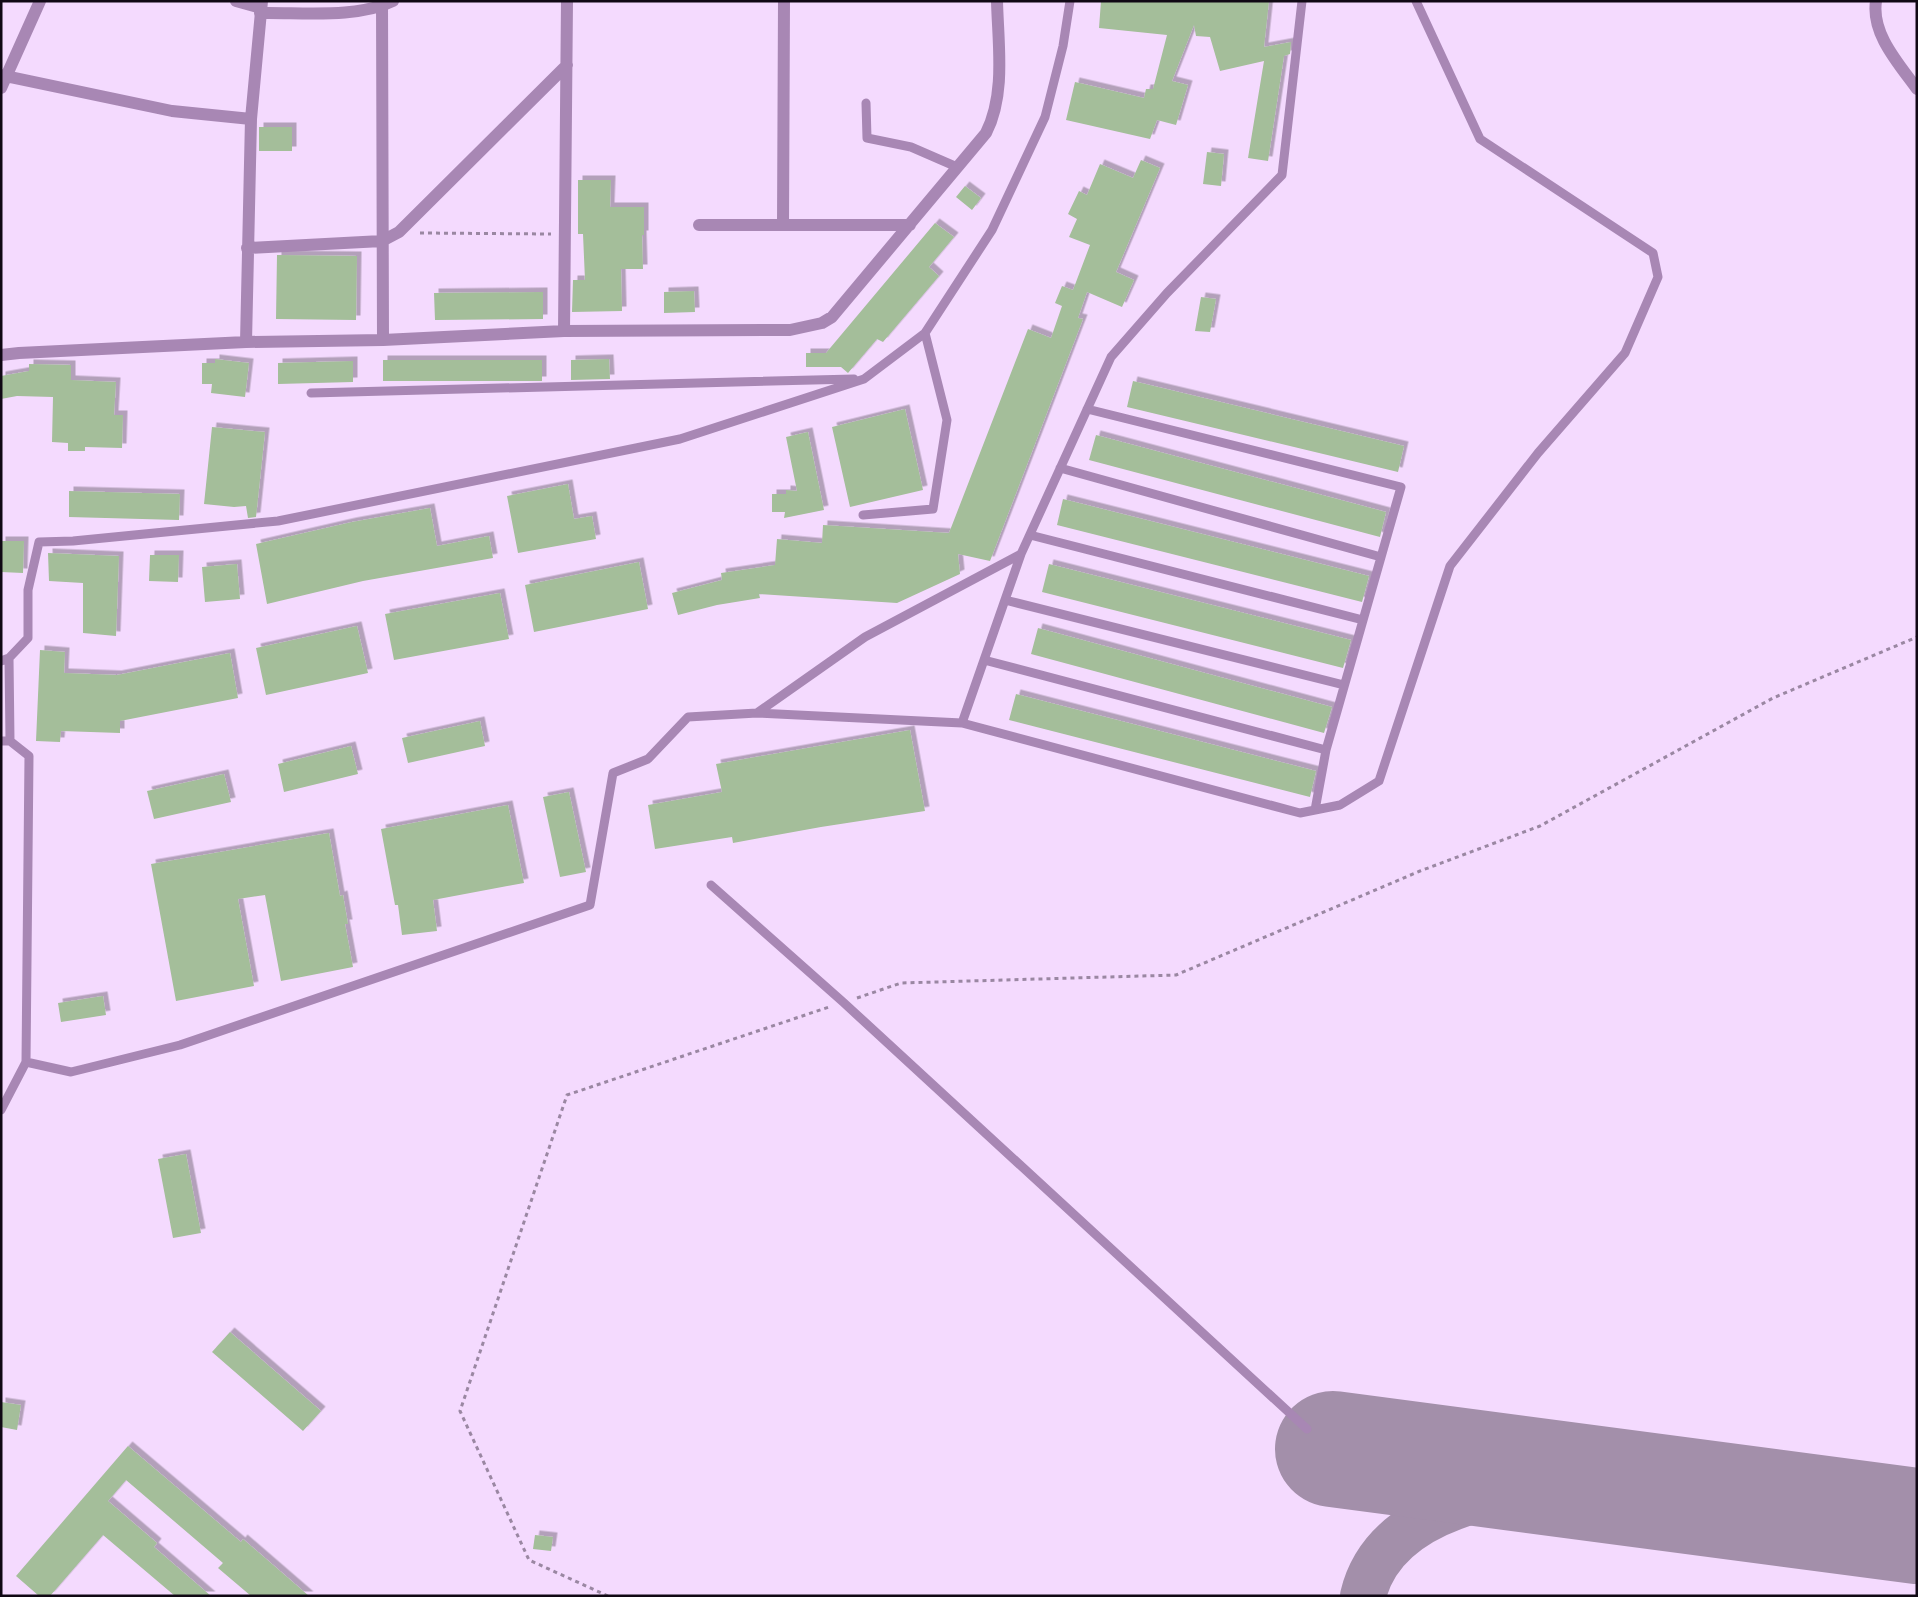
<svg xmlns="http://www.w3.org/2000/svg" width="1918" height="1597" font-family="Arial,sans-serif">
	<defs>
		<filter id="shadow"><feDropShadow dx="4.5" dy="-4.5" stdDeviation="0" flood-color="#0004"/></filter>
	</defs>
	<rect width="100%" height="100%" fill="#f4dafe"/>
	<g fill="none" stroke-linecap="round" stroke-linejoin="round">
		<!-- taxiway -->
		<path stroke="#a38faa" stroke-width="46" d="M1363,1596C1385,1504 1509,1489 1587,1482"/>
		<!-- runway -->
		<path stroke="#a38faa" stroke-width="116" d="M1333,1449L1917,1526"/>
	</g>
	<!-- building -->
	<path fill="#a4be9a" filter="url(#shadow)" d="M1101,1H1269L1264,47L1291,42L1290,54L1284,56L1268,161L1248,158L1264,61L1220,71L1210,37L1196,36L1194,25L1172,81L1188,85L1176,125L1157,120L1150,139L1066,120L1075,82L1144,98L1146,89H1153L1167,35L1099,28Z
		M259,127H292V151H259Z
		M1207,152L1224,154L1221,186L1203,184Z
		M1141,160L1160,168L1116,272L1134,280L1122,307L1087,292L1078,318L1083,319L990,561L958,554L960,574L897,603L759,594L760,598L717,605L678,615L672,593L722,580L721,573L775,565L777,539L822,543L823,525L949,533L1028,329L1051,338L1062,306L1055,303L1062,286L1073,290L1090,245L1069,237L1077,219L1068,214L1079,191L1087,195L1100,164L1133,178Z
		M578,180H611L610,207H644V235H642L643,269H621L622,311L572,312L573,280H585L583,234H578Z
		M965,186L981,198L972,210L956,197Z
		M935,223L954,237L929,267L939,276L883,342L877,339L848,373L841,367H806V353H826Z
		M277,255L357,256L356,320L276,319Z
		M694,291L695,312L664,313V292Z
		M543,292V319L435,320L434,293Z
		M1201,297L1216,299L1210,332L1195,331Z
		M215,359L249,363L245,397L211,393L212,384H202V363H215Z
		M609,359L610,379L571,380V360Z
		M383,360H542V381H383Z
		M353,361V382L278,384V363Z
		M29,364L71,365V380L116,382L114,415H123L122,448L85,447V451H68V443L52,442L53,397L17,396L1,399V376L29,371Z
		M1133,381L1404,446L1398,472L1127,407Z
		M905,409L923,490L850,507L832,427Z
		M212,427L265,432L256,517L248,518L246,506L234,507L204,504Z
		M808,432L824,510L784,518L785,512H772V494H786V490L797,491L786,437Z
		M1096,435L1386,512L1380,537L1089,460Z
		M568,484L574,519L592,516L596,539L518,553L507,496Z
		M69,491L180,494L179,520L69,517Z
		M1063,499L1369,576L1362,602L1057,525Z
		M430,508L437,546L489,536L493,558L363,581L267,604L256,544L352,522Z
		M1,541H24L23,573L1,572Z
		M48,553L119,556L116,636L83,633V583L49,581Z
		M150,555H179L178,582L149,581Z
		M639,562L648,609L534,632L525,585Z
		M237,564L240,599L205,602L202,567Z
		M1049,564L1351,640L1343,668L1042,592Z
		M500,593L509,639L394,660L385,614Z
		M357,626L368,673L266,695L256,648Z
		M1038,628L1332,707L1324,733L1031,654Z
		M40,650L65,652L64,673L117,675L230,653L238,698L120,721V733L61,731L60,742L36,741Z
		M1016,694L1316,771L1310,797L1009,720Z
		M480,721L485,746L408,763L402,738Z
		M910,730L925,811L821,827L733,843L732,837L655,849L648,805L722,792L716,764Z
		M351,746L358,774L284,792L278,764Z
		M224,774L231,802L154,819L147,791Z
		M569,792L586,872L560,877L543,797Z
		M508,805L524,883L433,900L437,931L402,935L398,905H395L381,829Z
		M329,833L340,896L343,895L348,924H345L353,967L281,981L265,895L238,899L254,986L176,1001L151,864Z
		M103,996L106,1015L61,1022L58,1003Z
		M186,1154L201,1233L173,1238L158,1159Z
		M230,1332L321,1411L303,1431L212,1352Z
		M1,1402L21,1405L17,1430L1,1427Z
		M128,1446L241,1542L243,1539L309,1596H251L218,1568L223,1563L126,1480L108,1501L157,1543L154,1547L211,1596H175L103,1535L50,1596H39L16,1576Z
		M535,1535L553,1537L551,1551L533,1549Z"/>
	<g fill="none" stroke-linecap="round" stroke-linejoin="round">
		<!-- path -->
		<path stroke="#9a87a2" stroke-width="3" stroke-dasharray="4 4" stroke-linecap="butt" d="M420,233L551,234
			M857,998L901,983L1176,975L1420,871L1540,826L1773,698L1917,637
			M608,1596L529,1560L460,1411L567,1095L829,1007"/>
		<!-- lane -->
		<path stroke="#a887b4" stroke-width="9" d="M866,103L867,138L911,147L957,167
			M311,393L854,379
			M1087,409L1401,487L1326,750
			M1060,468L1381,557
			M863,515L933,509L947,420L925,333
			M1030,535L1363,620
			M1005,600L1344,685
			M9,658L10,741
			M984,660L1326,750L1315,810
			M1,661L9,658L28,638V590L39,542L73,541L278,521L680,439L864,379L925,333L992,230L1045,117L1063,46L1070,1
			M757,713L865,637L1021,554L1111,357L1167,293L1282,175L1302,1
			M962,723L1021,554
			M1,741H10L29,756L26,1062L1,1110
			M711,885L843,1002L1307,1429
			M26,1062L71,1072L180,1045L590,905L613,773L648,759L688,717L757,713L962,723L1300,813L1340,805L1379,781L1450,566L1538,453L1625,353L1658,277L1653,253L1480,139L1416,1"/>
		<!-- street -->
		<path stroke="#a887b4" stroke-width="12" d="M236,1L261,8
			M262,1L251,119L246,342L383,340L564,331L790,330L822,323L832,317L986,133C1006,94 998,44 997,1
			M382,1L383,340
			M1876,1C1871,34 1899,64 1917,89
			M260,13C300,12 357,19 393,1
			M1,75L172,111L251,119
			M1,88L40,1
			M783,224L784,1
			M699,225H910
			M247,248L382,241L399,232L567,65
			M564,331L567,1
			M1,355L19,353L246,342"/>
	</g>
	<!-- border -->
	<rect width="1918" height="1597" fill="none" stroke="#100814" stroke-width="5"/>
</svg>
